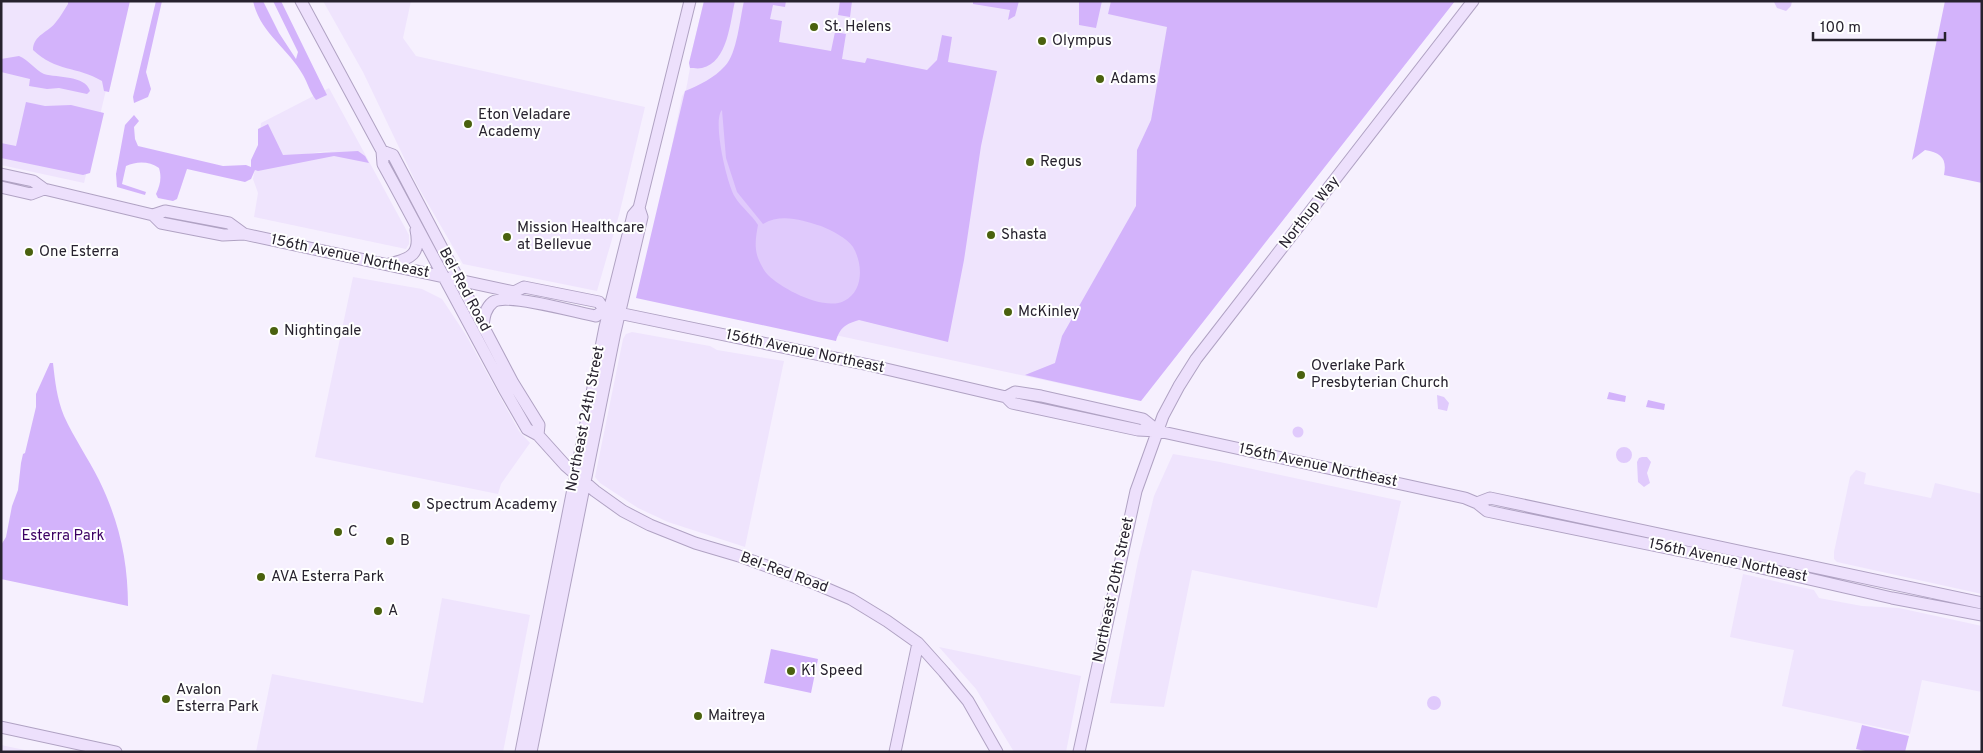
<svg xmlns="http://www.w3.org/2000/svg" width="1983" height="753" font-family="Overpass,sans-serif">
	<rect width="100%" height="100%" fill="#f6f0fe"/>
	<!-- built -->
	<path fill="#efe4fd" d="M1,1H127L84,183L1,165Z
		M323,1H411L403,38L416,56L645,107L619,215L597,291L463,264L417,185L363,72Z
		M704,1H1455L1141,401L664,298L649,259L682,96L686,90L690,68L689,63Z
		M329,88L409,235V244L406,249L254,217L258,193L253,179L256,164L337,150L257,160L261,123Z
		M353,277L422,289L442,299L466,335L519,431L530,443L501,484L498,494L315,457Z
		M632,332L710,346L717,350L784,361L745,547L668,522L638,508L600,483L595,477L623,339L626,334Z
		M1173,454L1220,462L1401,501L1377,608L1192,570L1164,707L1110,703L1138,561L1154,496Z
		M1856,470L1866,473L1864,484L1931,498L1935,483L1982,494V594L1837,562L1834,559V552L1850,477Z
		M1743,574L1814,590L1819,598L1862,606L1899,608L1982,626V692L1922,680L1910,734L1782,706L1794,650L1730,637Z
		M442,598L530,615L503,752H256L272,674L423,703Z
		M939,647L1081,676L1066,752H1014L976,689Z
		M1,745L34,752H1Z"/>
	<!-- green -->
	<path fill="#d3b3fb" d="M68,1H130L109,92L104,91L102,81C77,66 56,72 33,50C33,35 49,32 56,22C61,16 64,10 68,4Z
		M156,1H162L146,72L151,89L148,97L134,103L133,97Z
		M253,1H263L279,33L296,59L298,52L273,1H281L327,95L316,100C310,92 308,84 303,75C288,48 260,33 253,1Z
		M704,1H735C730,22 728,62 702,68C698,69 693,68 690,68L689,63Z
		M744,1H786L785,7L773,5L770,19L782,21L779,42L831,51L835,32L846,34L842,59L865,63L867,58L927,70L937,60L942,35L952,37L948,62L997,71L981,146L964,260L948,342L859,320C846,324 840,327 836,341L636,298L685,91C700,85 714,78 725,66C737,54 740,18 744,1Z
		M840,1H852L850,17L838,15Z
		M973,1H1019L1015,16L1008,20L1010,10L973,4Z
		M1079,1H1102L1096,28L1079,25Z
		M1111,1H1455L1141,401L1025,375L1055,363L1062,336L1136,206L1137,150L1151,120L1167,27L1108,14Z
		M1945,1H1982V183L1944,175C1947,159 1942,153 1925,150L1912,160Z
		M19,56C29,60 35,70 44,74C58,78 85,75 90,91L87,94L59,88L47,89L29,86L30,79L1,72V59Z
		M26,102L45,106L71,105L104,113L90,173L83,175L1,158V143L16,146Z
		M134,115L139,121L134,127L135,139L138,146L223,166L246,165L251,167V160L258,145V129L268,124L283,155L358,151L365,156L369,163L334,156L258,171L255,170L251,179L245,182L187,169L177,199L173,201L158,198L156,194C160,185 162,178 159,168C149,161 137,161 126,166L122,184L146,192L145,195L117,187L116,174L125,125Z
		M50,363H53C55,381 57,399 64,416C74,438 88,458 99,480C119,521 128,560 128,606L1,579V545L6,537L12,506L18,490L21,463L23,454L25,453L36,407V394Z
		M1609,392L1626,396L1625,402L1607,399Z
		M1648,400L1665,404L1664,410L1646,407Z
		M771,649L818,659L811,693L764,683Z
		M1862,725L1909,736L1905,752H1870L1856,749Z"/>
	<!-- water -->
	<path fill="#e0cafc" d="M1792,1L1791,6L1786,11L1777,8L1774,2Z
		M722,110L726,158L737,192L763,224C781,213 802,220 821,226C831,230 847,238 853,247C863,264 864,291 844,301C824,311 782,289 768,275C764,271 760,263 758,258C754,247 756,236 758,225C752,215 741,207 735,197C727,185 712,120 722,110Z
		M1437,395L1444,397L1449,403L1447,411L1438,409Z
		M1292.5 432a5.5 5.5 0 1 1 11 0a5.5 5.5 0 1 1-11 0Z
		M1616 455a8 8 0 1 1 16 0a8 8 0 1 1-16 0Z
		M1642,457H1647L1651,462L1647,473L1650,483L1644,487L1638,482L1637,462L1639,458Z
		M1427 703a7 7 0 1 1 14 0a7 7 0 1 1-14 0Z"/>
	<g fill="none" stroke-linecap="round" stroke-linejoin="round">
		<defs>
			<path id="secondary" d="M301,1L382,151L383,164L394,184L504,389L527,429L538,435L565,465L595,491L623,511L650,525L695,543L739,556L816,584L851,599L887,621L918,643L944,672L968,701L997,752
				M382,151L393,155L513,383L539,425L538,435
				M1,174L33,181L44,189L153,215L165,211L229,223L244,234
				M1,187L31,194L44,189
				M153,215L161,223L223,235L244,234L514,292L524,287L599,302L604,310L869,365L1006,397L1012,403L1138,430L1158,431L1465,498L1477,503L1487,511L1740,563L1892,598L1982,615
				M389,264C411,259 421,254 416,230
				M483,326C484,318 485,308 493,302C506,292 578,313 596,316L604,310
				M1006,397L1015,392L1041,396L1143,419L1158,431
				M1477,503L1490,498L1982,603
				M1,727L116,752
				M521,752L605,327L633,215L639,208
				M531,752L615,332L642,217L639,208L690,1
				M895,752L918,643
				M1079,752L1136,491L1163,416L1179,386L1196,359L1473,1"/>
		</defs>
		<!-- secondary casing -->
		<use href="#secondary" stroke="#b0a2c3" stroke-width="13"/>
		<!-- secondary -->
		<use href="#secondary" stroke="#ede0fc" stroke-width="11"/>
	</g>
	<!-- markers -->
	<g fill="#4a610e" stroke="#fff" stroke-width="2">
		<circle cx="814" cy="27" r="5"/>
		<circle cx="1042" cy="41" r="5"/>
		<circle cx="1100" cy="79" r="5"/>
		<circle cx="468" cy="124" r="5"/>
		<circle cx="1030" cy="162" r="5"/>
		<circle cx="991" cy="235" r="5"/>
		<circle cx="507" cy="237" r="5"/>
		<circle cx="29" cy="252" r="5"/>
		<circle cx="1008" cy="312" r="5"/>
		<circle cx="274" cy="331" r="5"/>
		<circle cx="1301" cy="375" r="5"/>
		<circle cx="416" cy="505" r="5"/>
		<circle cx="338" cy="532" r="5"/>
		<circle cx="390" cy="541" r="5"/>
		<circle cx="261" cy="577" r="5"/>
		<circle cx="378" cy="611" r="5"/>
		<circle cx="791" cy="671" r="5"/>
		<circle cx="166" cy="699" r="5"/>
		<circle cx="698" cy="716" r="5"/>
	</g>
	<g text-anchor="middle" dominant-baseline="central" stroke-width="4" stroke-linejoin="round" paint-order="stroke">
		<!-- poi labels -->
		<g font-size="15" fill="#27222e" stroke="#fff" text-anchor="start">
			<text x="824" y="27">St. Helens</text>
			<text x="1052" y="41">Olympus</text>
			<text x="1110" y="79">Adams</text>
			<text x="478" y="115">Eton Veladare<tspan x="478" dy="17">Academy</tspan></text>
			<text x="1040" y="162">Regus</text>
			<text x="517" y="228">Mission Healthcare<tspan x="517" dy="17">at Bellevue</tspan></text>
			<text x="1001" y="235">Shasta</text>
			<text x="39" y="252">One Esterra</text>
			<text x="1018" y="312">McKinley</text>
			<text x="284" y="331">Nightingale</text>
			<text x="1311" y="366">Overlake Park<tspan x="1311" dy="17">Presbyterian Church</tspan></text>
			<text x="426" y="505">Spectrum Academy</text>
			<text x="348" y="532">C</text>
			<text x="400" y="541">B</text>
			<text x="271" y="577">AVA Esterra Park</text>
			<text x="388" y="611">A</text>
			<text x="801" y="671">K1 Speed</text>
			<text x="176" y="690">Avalon<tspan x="176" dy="17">Esterra Park</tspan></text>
			<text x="708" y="716">Maitreya</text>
		</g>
		<!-- street labels -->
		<g font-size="15" fill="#27222e" stroke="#fff">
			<text transform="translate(1310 213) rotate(-52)">Northup Way</text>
			<text transform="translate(350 257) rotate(12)">156th Avenue Northeast</text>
			<text transform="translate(464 290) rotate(62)">Bel-Red Road</text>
			<text transform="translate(805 352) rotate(12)">156th Avenue Northeast</text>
			<text transform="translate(586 419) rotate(-79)">Northeast 24th Street</text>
			<text transform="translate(1318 466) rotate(12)">156th Avenue Northeast</text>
			<text transform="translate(1728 561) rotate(12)">156th Avenue Northeast</text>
			<text transform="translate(784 573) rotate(20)">Bel-Red Road</text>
			<text transform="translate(1114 590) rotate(-78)">Northeast 20th Street</text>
		</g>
		<!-- park labels -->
		<g font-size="15" fill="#3c0063" stroke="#fff">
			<text x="63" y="536">Esterra Park</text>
		</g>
	</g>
	<!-- border -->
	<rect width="1983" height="753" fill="none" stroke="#27222e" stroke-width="5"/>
	<!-- scale -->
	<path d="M1813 32v8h132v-8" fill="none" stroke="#27222e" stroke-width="2.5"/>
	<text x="1820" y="32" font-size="15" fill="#27222e" stroke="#ffffff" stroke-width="4" paint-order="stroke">100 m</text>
</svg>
